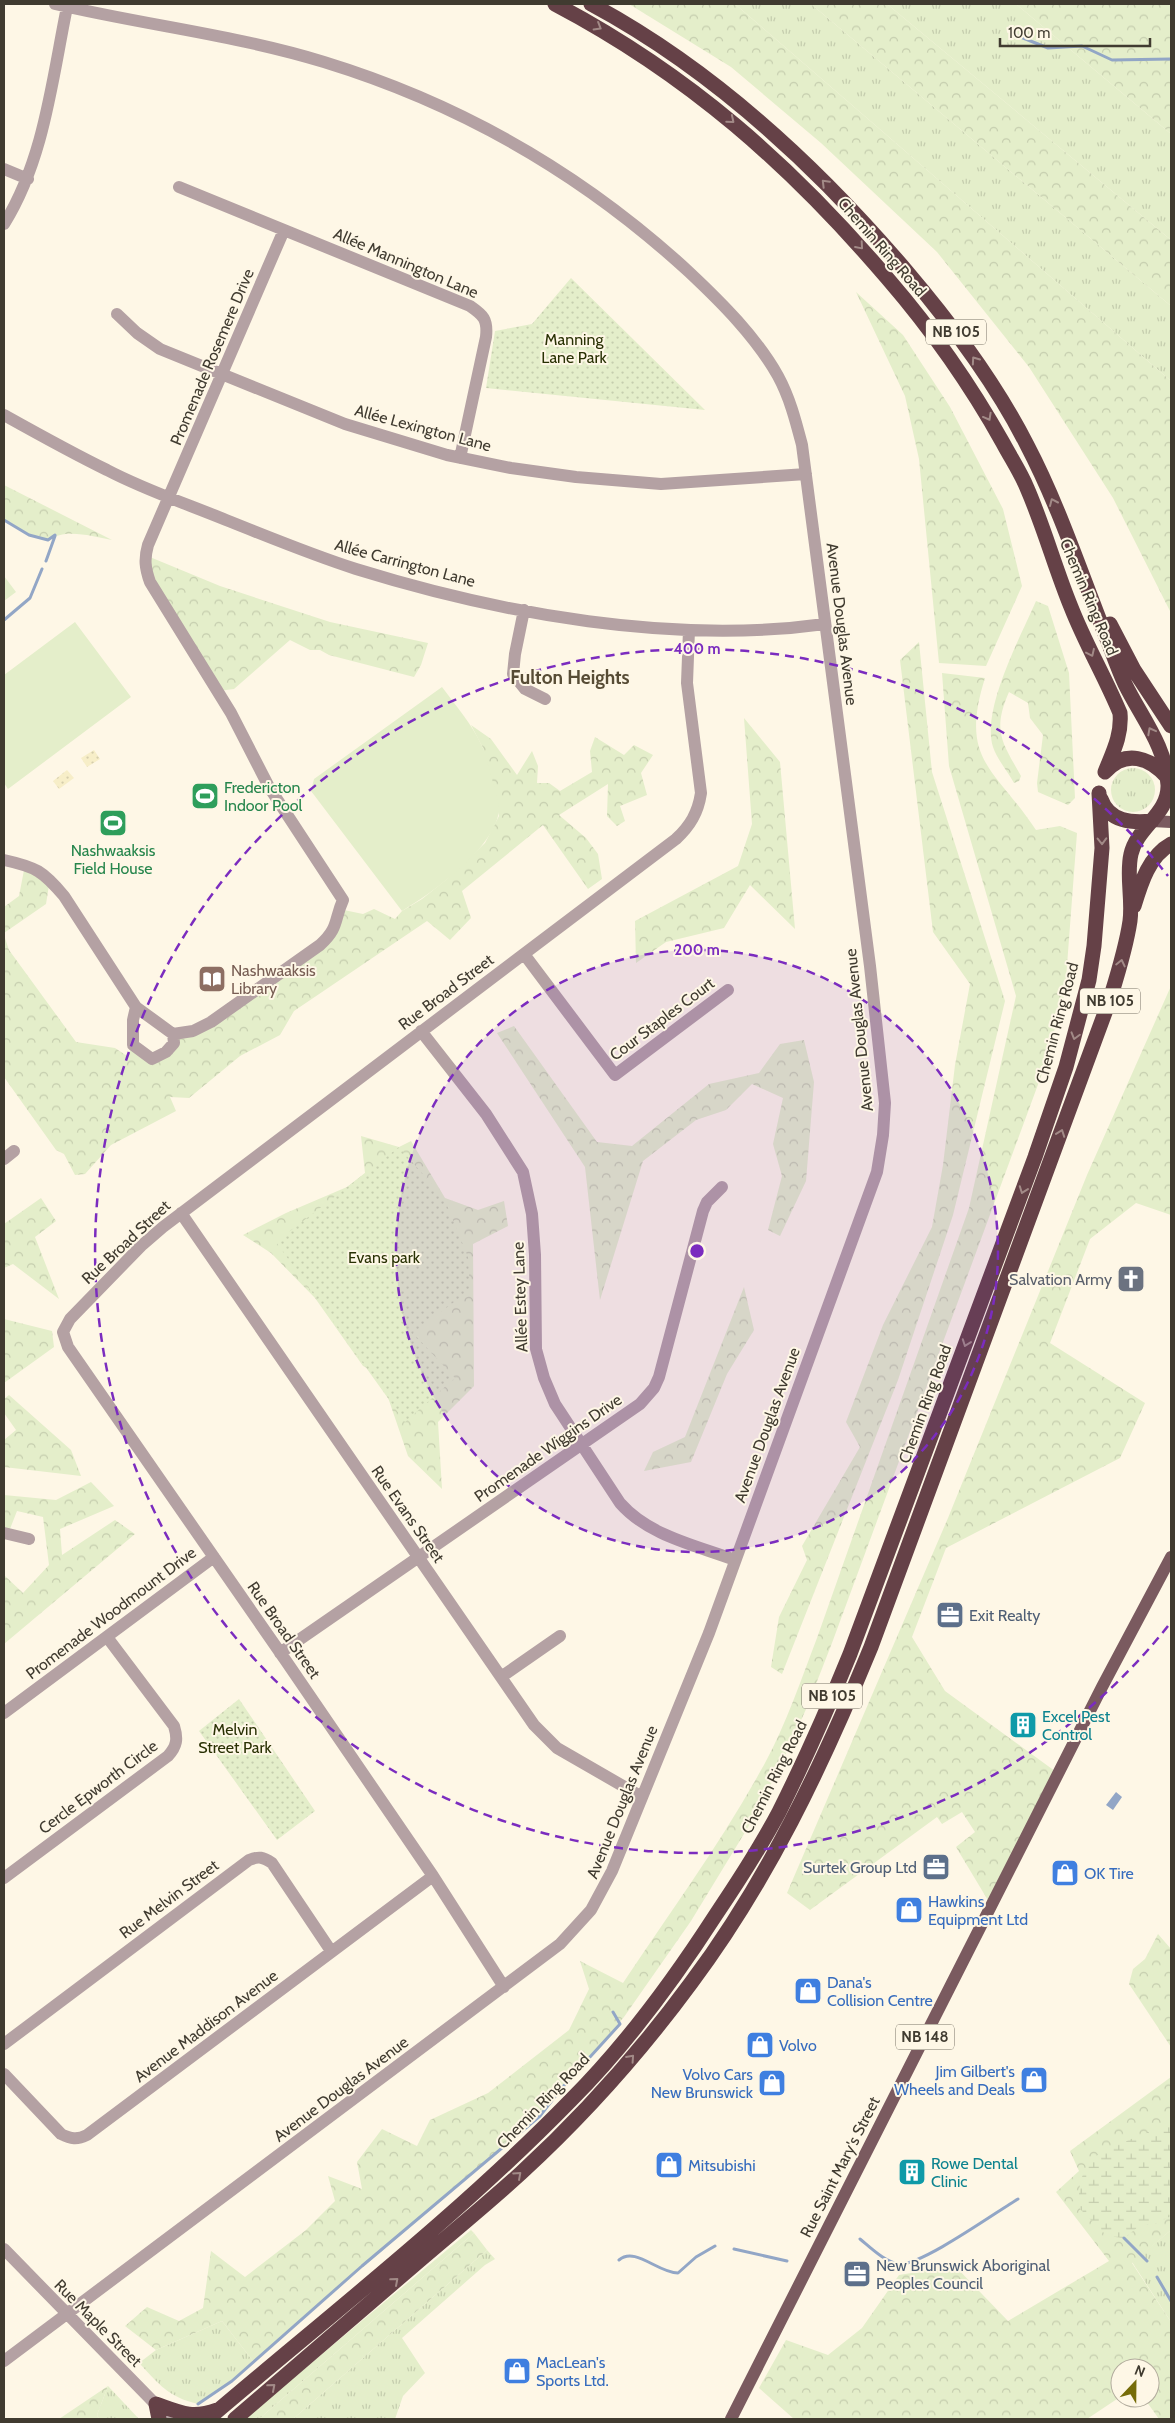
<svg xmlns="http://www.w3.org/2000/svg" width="1175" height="2423" font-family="Cabin,sans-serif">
	<defs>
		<pattern id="grass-tufts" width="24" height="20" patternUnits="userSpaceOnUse" patternTransform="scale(1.25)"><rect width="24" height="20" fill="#e4eeca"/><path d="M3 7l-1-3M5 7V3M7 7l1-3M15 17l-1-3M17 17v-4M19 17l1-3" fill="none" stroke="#c5cdae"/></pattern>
		<pattern id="forest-crowns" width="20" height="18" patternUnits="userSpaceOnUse" patternTransform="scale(1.25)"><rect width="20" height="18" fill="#e4eeca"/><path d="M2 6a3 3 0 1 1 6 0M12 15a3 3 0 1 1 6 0" fill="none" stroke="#c5cdae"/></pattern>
		<pattern id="wetland-marsh" width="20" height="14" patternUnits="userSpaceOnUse" patternTransform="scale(1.25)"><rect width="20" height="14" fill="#e4eeca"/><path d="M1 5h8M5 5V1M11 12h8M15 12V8" fill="none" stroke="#c5cdae"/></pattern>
		<pattern id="sand-dots" width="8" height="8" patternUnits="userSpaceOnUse" patternTransform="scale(1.25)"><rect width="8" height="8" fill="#f7eec8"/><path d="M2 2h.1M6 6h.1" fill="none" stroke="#d5cdac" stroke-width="1.8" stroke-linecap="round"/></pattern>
		<pattern id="park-dots" width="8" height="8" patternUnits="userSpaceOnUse" patternTransform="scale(1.25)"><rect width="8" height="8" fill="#e4eeca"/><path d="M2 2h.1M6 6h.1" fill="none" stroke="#c5cdae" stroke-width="1.8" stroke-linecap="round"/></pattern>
	</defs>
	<rect width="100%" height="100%" fill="#fef7e6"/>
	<!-- grass -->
	<path fill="url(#grass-tufts)" d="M735,4H811L1171,306V381Z
		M887,4H1016L1171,134V240Z
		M1111 790a22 22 0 1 1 44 0a22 22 0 1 1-44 0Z
		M471,2230L474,2233L259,2419H244Z
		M1171,2230V2322L1132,2262Z
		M487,2250L495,2259L485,2265L402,2338L425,2373L403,2396L395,2419H293Z
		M222,2321L253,2361L232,2381L198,2404C168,2397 159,2384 139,2363L156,2350Z
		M108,2386L139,2419H99L97,2415Z"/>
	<!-- forest -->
	<path fill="url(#forest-crowns)" d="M629,4H735L1171,381V613L1113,498L1029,367L937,252L821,143L731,67Z
		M811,4H887L1171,240V306Z
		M1016,4H1171V134Z
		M856,292L903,335L950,407L1003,509L1022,586L986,666L939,663L919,459L905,396Z
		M4,485L112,540C91,536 66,528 48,540L29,535L4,520Z
		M145,555L220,586L330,622L428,643L421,665L414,677L329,655L320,650H310L290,640L234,689L218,691L150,582Z
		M1036,601L1048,606L1069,673L1075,798L1068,805L1038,792L1037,783L1043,735L1030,718L1028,703L1009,692C992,731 1002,742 1021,776L1019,781L1014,783C1008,772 997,759 993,747C981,710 1021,636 1036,601Z
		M919,642L932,772L1005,1001L953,1215L898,1380L782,1674L771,1667L779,1617L807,1560L802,1546L860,1447L846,1422L883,1325L932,1227L943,1165L955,1065L970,984L933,932L900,660Z
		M942,673L985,678C959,761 994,767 1036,830L1060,826L1077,833L1065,992L1043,1071L832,1643L807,1707L779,1769L747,1829L691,1921L624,2017L540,2116L253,2361L222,2321L156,2350L125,2326L147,2307L179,2321L203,2308L211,2251L245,2277L306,2230L335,2201L328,2176L362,2189L357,2162L382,2129L417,2146L430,2120L488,2093L569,2030L589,1989L580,1961L623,1983C671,1911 723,1840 765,1763C786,1724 801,1680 817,1638L969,1208L1016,996L949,766Z
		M744,718L780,762L795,929L750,885L724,928L666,942L636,963L635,921L738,866L752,824Z
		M471,725L491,739L517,775L532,751L538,766L537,783H549L560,791L592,772L590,751L595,737L624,755L634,745L653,755L641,773L647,795L620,806L625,821L617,826L607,816L608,784L559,815L586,838L598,854L602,879L588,889L543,825L462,891L471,918L450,940L427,921L294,1011L280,1035L240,1056L189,1098L170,1097L176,1111L111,1145L85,1174L75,1175L64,1154L56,1150L4,1077V935L9,950L76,1042L115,1048L127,1056L133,1045L140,1052H166L173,1034L193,1031L320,945L339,909L363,914L374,909L395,919L402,911L422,899L447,879L485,843L499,816L483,748Z
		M25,865L50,879L46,904L4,933V907L19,896Z
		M1171,986V1215L1136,1203L1090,1239L1050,1343L1145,1403L1120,1458L946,1548L912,1637L945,1691L1059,1774L992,1907L956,1847L975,1832L962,1812L942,1824L937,1817L810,1910L787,1893L948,1518L1087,1175Z
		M514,1026L597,1142L632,1146L709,1084L759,1073L780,1044L804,1040L814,1082L806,1181L780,1236L768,1230L782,1176L773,1144L783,1098L752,1084L726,1110L696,1120L643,1161L600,1300L585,1167L497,1033Z
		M361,1136L399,1147L411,1141L445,1198L478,1210L504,1201L508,1226L473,1244L474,1386L438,1422L442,1489L408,1456L380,1374L363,1366L315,1298L271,1253L243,1235L286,1213L347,1187L365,1173Z
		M41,1198L56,1221L35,1237L59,1299L13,1264L4,1268V1224Z
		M744,1287L754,1330L727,1374L691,1462L644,1471L653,1452L685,1437Z
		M4,1319L52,1331L54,1347L4,1383Z
		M9,1395L71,1450L81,1476L4,1467V1440L16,1430L4,1413V1399Z
		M91,1482L114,1506L60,1529L62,1555L115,1520L135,1534L4,1644V1575L23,1593L49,1565L43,1517L17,1511L8,1534L4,1533V1495L56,1500Z
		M1158,1934L1171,1949V2047L1129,1984L1133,1969L1145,1959Z
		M1171,2077V2230L1132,2263L1171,2322V2419H1159L1144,2398H1150V2368H1120V2397L1087,2419H794L759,2388L786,2340L828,2355L862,2328L899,2275L955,2266L1008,2321L1109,2261L1056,2192L1079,2171L1070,2151Z
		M474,2233L487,2250L293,2419H259Z
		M108,2386L97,2415L99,2419H59Z"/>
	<!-- wetland -->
	<path fill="url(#wetland-marsh)" d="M1171,2123V2216L1155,2224H1142L1124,2238L1107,2236L1080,2209C1077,2193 1080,2175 1090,2161C1099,2150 1155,2130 1171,2123Z"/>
	<!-- sand -->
	<path fill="url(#sand-dots)" d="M94,750L100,759L87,767L81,758Z
		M67,770L74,778L59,789L53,781Z"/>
	<!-- park -->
	<path fill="url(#park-dots)" d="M571,278L705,410L486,388L495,331L532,324Z
		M399,1147L444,1198L468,1257L470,1290L413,1333L455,1378L405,1422L276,1242Z
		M239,1699L315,1811L277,1840L199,1731Z"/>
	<!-- garden -->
	<path fill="#e4eeca" d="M4,576L16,592L4,601Z
		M75,622L131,697L8,789L4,783V675Z
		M442,687C456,706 472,724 482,746C487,756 488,769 492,779C495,790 501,805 498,816C489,852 432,893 402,911L311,791L314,779Z"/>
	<!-- water -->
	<path fill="#92a6c6" d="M1116,1792L1122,1797L1113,1810L1106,1805Z"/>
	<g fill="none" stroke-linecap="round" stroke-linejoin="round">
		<!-- stream -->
		<path stroke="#92a6c6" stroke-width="3" d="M1018,36L1048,48L1082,46L1112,60L1171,59
			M4,520L29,535L48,540L55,535
			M46,561L55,536
			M4,620L30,598L42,569
			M1124,2238L1147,2261
			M860,2239C871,2248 885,2262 899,2264C921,2266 996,2212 1018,2199
			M734,2249L787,2261
			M619,2260C635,2246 658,2273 678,2273L696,2257L715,2246
			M1157,2277L1171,2301
			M198,2404L232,2381L362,2266L540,2116L560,2090L620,2024L613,2012"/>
		<!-- minor -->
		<path stroke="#b4a1a3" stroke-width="12" d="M4,169L28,179
			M179,187L470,306C483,315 488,319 486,337L460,458
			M4,224C44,160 52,80 67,7
			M117,314L137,333L160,349L345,424L447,455L511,468L576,477L661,484L806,474
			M4,415C38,434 72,453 107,470C145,490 187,504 226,520C269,537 312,555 356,569C501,614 674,645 825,624
			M524,610L515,654L513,674L525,689L545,699
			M4,860C36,867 43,871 64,896L136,1007L173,1034L193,1031L211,1022L320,945C339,928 334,920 343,900L269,787L231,713L150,582C145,568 144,559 148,545L284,230
			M524,954L615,1075L728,990
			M136,1007L133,1020V1045L152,1059L166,1052L174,1043L173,1034
			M421,1031L486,1114L523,1172L532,1214L535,1255L536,1349L544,1378L555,1404L620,1503C649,1536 695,1545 735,1560
			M4,1159L14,1151
			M181,1213L534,1725L557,1748L642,1797
			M4,1533L29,1539
			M280,1653L640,1404L654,1388L659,1377L703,1211L707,1202L722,1187
			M501,1677L560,1636
			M4,1713L214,1557
			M4,1878L168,1756C177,1746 178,1739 174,1726L107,1637
			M504,1987L433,1876L286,1661L68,1347L63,1332L70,1319L141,1246L163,1227L676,839C690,826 698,813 701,793L687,683L689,630
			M4,2044L249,1860C259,1856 263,1857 272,1863L331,1951
			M4,2074L61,2134C71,2139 77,2140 87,2135L433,1876
			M4,2249L170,2419
			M4,2361L560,1944L591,1910L612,1871L709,1633L877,1172L883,1135L885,1103L870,966L802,445C796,422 790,398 778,376C756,337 722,303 689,272C584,175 461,104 324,62C236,35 144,25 55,4"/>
		<!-- major -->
		<path stroke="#7a5a5f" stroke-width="12" d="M1152,821L1171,822
			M731,2419L1102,1687L1171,1557"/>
		<!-- highway -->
		<path stroke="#654147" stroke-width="15" d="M555,4C688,74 791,165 888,279C932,330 970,384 1003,443C1011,458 1021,473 1027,488C1044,527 1055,568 1071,607C1085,643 1105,677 1120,713C1122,735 1113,752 1105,772
			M1110,624L1134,670L1171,726
			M1106,771C1126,749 1150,758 1167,777
			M1101,799C1109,822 1132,823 1152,821
			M1134,906C1141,883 1149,856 1171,844
			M159,2419L156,2404C181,2413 192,2419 217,2410
			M208,2419C330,2315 459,2215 571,2100C626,2045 673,1981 715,1916C738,1882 760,1848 779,1812C805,1760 828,1708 850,1654L1035,1157L1066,1067L1089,980L1094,946L1102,848L1099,793
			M235,2419C295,2368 354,2317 413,2266C449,2235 486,2205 521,2173C583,2116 641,2051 691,1983C768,1880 822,1766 871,1647L1110,999C1118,973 1126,948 1130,921C1133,899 1126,875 1131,854C1137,827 1169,814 1168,785C1166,746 1141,717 1125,684C1119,671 1114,657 1109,644C1082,577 1060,508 1027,445C995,382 953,326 908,273C818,167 714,70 591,4"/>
	</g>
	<!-- one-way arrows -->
	<defs><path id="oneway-chevron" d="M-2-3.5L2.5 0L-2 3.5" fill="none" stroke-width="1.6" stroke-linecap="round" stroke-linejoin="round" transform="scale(1.25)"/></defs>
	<g stroke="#a28a87">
		<use href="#oneway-chevron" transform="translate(598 27) rotate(31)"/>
		<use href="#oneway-chevron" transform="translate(731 120) rotate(40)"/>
		<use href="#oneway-chevron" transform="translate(825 183) rotate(-135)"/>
		<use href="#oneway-chevron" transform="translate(860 246) rotate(49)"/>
		<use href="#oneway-chevron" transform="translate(975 360) rotate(-125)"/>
		<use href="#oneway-chevron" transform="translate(988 417) rotate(61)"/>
		<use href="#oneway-chevron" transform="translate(1053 502) rotate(-114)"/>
		<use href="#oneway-chevron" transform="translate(1091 653) rotate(65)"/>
		<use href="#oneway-chevron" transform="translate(1151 731) rotate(-118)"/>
		<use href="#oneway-chevron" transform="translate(1102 841) rotate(89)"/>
		<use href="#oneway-chevron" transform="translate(1121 963) rotate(-77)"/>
		<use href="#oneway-chevron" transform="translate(1075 1036) rotate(106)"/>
		<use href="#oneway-chevron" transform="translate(1061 1133) rotate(-70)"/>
		<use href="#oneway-chevron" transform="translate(1023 1190) rotate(110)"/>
		<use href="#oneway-chevron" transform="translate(966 1343) rotate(110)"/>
		<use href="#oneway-chevron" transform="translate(631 2058) rotate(-48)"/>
		<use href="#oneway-chevron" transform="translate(518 2175) rotate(-42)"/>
		<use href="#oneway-chevron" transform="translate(395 2281) rotate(-41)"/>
		<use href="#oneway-chevron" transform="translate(272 2387) rotate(-41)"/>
	</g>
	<!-- distance rings -->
	<circle cx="697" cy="1251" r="301" fill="#7b2cbf" fill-opacity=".12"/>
	<g fill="none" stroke="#7b2cbf" stroke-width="2.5" stroke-dasharray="9 6">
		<circle cx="697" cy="1251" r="301"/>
		<path d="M1168 1626A602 602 0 1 1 1168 876"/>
	</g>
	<!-- icons -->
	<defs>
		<symbol id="stadium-square" viewBox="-11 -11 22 22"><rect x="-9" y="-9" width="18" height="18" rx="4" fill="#2e9e5b" stroke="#fef7e6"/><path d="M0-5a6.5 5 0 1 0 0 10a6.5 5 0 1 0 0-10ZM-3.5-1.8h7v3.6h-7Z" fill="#fff"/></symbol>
		<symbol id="library-square" viewBox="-11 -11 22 22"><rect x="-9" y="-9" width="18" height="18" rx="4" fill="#8d6e63" stroke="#fef7e6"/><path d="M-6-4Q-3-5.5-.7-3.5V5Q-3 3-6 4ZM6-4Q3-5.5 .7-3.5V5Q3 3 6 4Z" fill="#fff"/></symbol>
		<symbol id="church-square" viewBox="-11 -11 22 22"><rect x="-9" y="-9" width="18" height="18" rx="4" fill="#6b7280" stroke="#fef7e6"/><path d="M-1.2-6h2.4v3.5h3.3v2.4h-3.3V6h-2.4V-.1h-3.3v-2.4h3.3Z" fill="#fff"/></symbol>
		<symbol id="office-square" viewBox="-11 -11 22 22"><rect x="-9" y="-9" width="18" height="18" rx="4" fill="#5c6f8a" stroke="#fef7e6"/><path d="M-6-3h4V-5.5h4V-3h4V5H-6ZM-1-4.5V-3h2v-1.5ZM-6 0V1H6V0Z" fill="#fff"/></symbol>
		<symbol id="building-square" viewBox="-11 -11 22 22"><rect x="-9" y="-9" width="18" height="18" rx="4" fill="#0f9aa8" stroke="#fef7e6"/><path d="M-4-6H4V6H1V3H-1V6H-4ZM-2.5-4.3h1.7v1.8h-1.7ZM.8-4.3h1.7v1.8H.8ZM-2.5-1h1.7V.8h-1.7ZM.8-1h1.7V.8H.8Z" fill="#fff"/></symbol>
		<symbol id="shop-square" viewBox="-11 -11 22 22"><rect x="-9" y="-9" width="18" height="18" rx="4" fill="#3f7fe0" stroke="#fef7e6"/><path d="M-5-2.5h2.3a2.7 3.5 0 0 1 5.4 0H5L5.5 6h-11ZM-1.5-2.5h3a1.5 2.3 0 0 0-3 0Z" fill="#fff"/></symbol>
	</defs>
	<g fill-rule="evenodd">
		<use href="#stadium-square" x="189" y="780" width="32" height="32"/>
		<use href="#stadium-square" x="97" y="807" width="32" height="32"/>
		<use href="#library-square" x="196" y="963" width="32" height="32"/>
		<use href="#church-square" x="1115" y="1263" width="32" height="32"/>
		<use href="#office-square" x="934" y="1599" width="32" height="32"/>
		<use href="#building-square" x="1007" y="1709" width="32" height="32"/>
		<use href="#office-square" x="920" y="1851" width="32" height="32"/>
		<use href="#shop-square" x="1049" y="1857" width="32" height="32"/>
		<use href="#shop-square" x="893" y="1894" width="32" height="32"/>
		<use href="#shop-square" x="792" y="1975" width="32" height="32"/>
		<use href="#shop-square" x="744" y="2029" width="32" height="32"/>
		<use href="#shop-square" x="1018" y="2064" width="32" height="32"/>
		<use href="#shop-square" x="756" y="2067" width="32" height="32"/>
		<use href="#shop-square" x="653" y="2149" width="32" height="32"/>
		<use href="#building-square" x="896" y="2156" width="32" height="32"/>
		<use href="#office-square" x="841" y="2258" width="32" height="32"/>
		<use href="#shop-square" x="501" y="2355" width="32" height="32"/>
	</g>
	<g text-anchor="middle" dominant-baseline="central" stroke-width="4" stroke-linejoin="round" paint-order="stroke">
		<!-- shield labels -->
		<g fill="#fef7e6" stroke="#797367" stroke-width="1">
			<rect x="926" y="319.5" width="60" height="25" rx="4"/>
			<rect x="1080" y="988.5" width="60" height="25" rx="4"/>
			<rect x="802" y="1683.5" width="60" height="25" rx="4"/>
			<rect x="896" y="2024.5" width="58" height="25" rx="4"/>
		</g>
		<g font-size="15" font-weight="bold" fill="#403b30">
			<text x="956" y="332">NB 105</text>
			<text x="1110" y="1001">NB 105</text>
			<text x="832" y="1696">NB 105</text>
			<text x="925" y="2037">NB 148</text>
		</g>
		<!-- street labels -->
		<g font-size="16" fill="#403b30" stroke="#fef7e6">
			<text transform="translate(882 247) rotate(49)">Chemin Ring Road</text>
			<text transform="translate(406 263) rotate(23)">Allée Mannington Lane</text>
			<text transform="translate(212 357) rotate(-67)">Promenade Rosemere Drive</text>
			<text transform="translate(423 428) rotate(15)">Allée Lexington Lane</text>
			<text transform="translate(405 563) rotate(15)">Allée Carrington Lane</text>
			<text transform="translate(1089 597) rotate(67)">Chemin Ring Road</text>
			<text transform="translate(842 624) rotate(83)">Avenue Douglas Avenue</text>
			<text transform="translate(446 992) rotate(-37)">Rue Broad Street</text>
			<text transform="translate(662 1019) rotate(-37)">Cour Staples Court</text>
			<text transform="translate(1057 1023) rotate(-75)">Chemin Ring Road</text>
			<text transform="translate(859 1030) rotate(-96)">Avenue Douglas Avenue</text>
			<text transform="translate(126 1242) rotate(-43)">Rue Broad Street</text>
			<text transform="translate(520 1297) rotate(-92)">Allée Estey Lane</text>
			<text transform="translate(925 1404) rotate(-70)">Chemin Ring Road</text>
			<text transform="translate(767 1425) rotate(-70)">Avenue Douglas Avenue</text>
			<text transform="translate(548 1448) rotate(-35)">Promenade Wiggins Drive</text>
			<text transform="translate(408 1514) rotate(55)">Rue Evans Street</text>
			<text transform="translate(111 1613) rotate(-37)">Promenade Woodmount Drive</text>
			<text transform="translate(284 1630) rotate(55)">Rue Broad Street</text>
			<text transform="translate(774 1777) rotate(-63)">Chemin Ring Road</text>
			<text transform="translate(98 1787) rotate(-37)">Cercle Epworth Circle</text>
			<text transform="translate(622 1802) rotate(-68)">Avenue Douglas Avenue</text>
			<text transform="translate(169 1899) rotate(-37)">Rue Melvin Street</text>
			<text transform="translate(206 2026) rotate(-37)">Avenue Maddison Avenue</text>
			<text transform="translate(341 2089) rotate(-37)">Avenue Douglas Avenue</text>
			<text transform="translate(543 2101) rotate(-46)">Chemin Ring Road</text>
			<text transform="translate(840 2167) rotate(-63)">Rue Saint Mary's Street</text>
			<text transform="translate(98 2323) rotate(45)">Rue Maple Street</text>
		</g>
		<!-- park labels -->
		<g font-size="16" fill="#293104" stroke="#fef7e6">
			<text x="574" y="339">Manning<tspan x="574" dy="18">Lane Park</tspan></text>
			<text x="384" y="1257">Evans park</text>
			<text x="235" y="1729">Melvin<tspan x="235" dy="18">Street Park</tspan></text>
		</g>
		<!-- leisure labels -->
		<g font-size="16" fill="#27864d" stroke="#fef7e6" text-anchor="start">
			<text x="224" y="787">Fredericton<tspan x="224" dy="18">Indoor Pool</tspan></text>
			<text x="113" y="850" text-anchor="middle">Nashwaaksis<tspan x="113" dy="18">Field House</tspan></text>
		</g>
		<!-- education labels -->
		<g font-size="16" fill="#785e54" stroke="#fef7e6" text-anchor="start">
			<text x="231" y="970">Nashwaaksis<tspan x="231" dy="18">Library</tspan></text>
		</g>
		<!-- worship labels -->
		<g font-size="16" fill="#5b616d" stroke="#fef7e6" text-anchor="end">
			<text x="1112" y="1279">Salvation Army</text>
		</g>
		<!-- service labels -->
		<g font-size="16" fill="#4e5e75" stroke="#fef7e6" text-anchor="start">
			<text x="969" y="1615">Exit Realty</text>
			<text x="917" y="1867" text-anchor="end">Surtek Group Ltd</text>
			<text x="876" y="2265">New Brunswick Aboriginal<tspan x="876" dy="18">Peoples Council</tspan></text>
		</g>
		<!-- culture labels -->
		<g font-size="16" fill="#0d838f" stroke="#fef7e6" text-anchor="start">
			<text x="1042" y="1716">Excel Pest<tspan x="1042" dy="18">Control</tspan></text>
			<text x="931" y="2163">Rowe Dental<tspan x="931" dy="18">Clinic</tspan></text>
		</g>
		<!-- shop labels -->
		<g font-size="16" fill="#366cbe" stroke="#fef7e6" text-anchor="start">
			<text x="1084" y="1873">OK Tire</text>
			<text x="928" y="1901">Hawkins<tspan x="928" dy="18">Equipment Ltd</tspan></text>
			<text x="827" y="1982">Dana's<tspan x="827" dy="18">Collision Centre</tspan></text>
			<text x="779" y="2045">Volvo</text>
			<text x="1015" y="2071" text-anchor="end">Jim Gilbert's<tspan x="1015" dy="18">Wheels and Deals</tspan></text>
			<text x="753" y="2074" text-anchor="end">Volvo Cars<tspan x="753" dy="18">New Brunswick</tspan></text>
			<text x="688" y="2165">Mitsubishi</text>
			<text x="536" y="2362">MacLean's<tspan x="536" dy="18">Sports Ltd.</tspan></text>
		</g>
		<!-- quarter labels -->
		<g font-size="19" font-weight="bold" fill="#574c35" stroke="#fef7e6">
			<text x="570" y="677">Fulton Heights</text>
		</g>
	</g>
	<circle cx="697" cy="1251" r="8" fill="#7b2cbf" stroke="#fef7e6" stroke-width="2.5"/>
	<g font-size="15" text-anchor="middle" font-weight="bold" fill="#7b2cbf" stroke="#fef7e6" stroke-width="4" stroke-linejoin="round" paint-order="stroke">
		<text x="697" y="654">400 m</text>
		<text x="697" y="955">200 m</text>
	</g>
	<!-- border -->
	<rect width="1175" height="2423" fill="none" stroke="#403b30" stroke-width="10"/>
	<!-- north arrow -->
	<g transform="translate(1135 2383) rotate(22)"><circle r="24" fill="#fef7e6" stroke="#b2ac9d"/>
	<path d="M0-4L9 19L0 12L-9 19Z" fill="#766c08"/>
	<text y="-8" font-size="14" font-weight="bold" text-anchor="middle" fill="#403b30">N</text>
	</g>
	<!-- scale -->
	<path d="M1000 38v8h150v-8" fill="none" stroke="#403b30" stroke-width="2.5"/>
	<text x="1008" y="38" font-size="15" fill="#403b30" stroke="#fef7e6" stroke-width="4" paint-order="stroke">100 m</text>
</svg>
